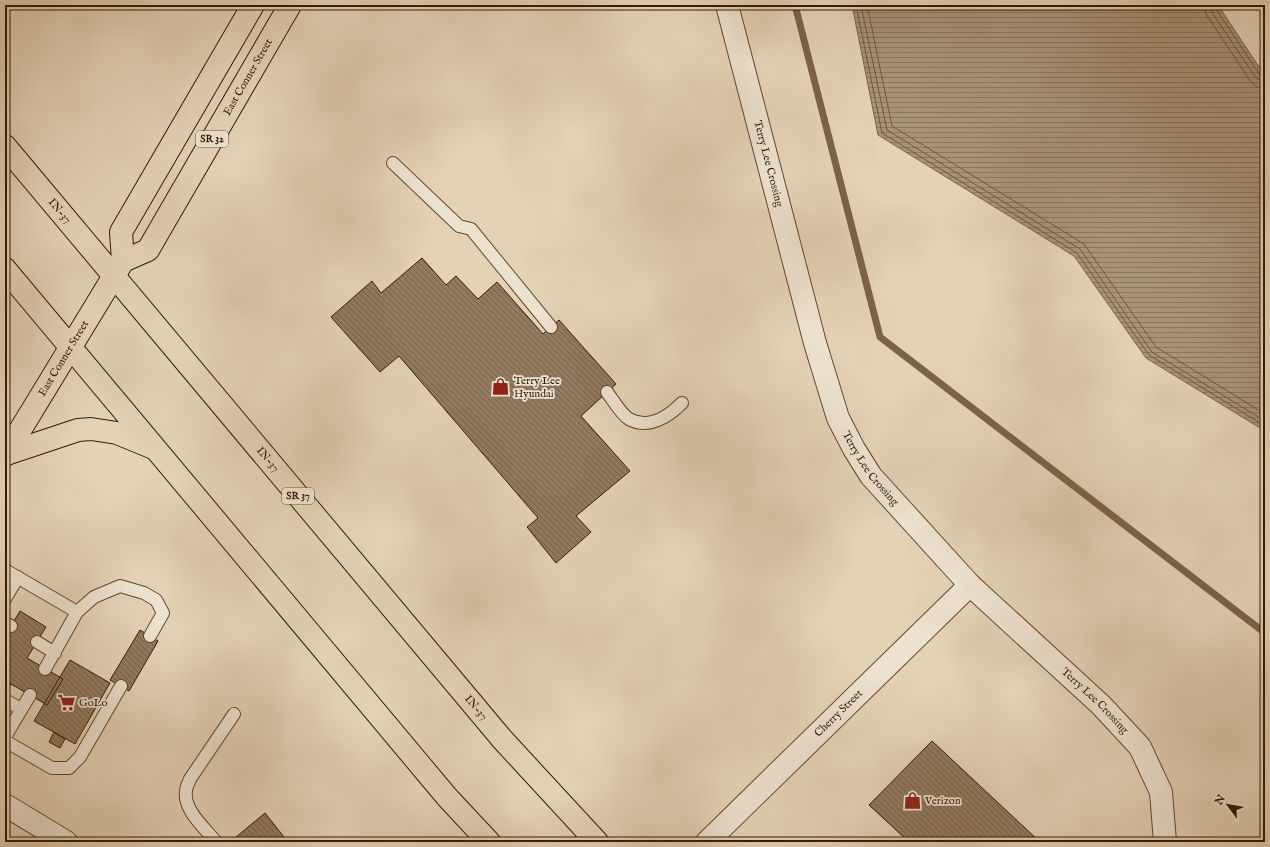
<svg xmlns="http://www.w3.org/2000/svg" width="1270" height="847" font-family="'IM FELL English',serif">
	<defs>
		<pattern id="water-rules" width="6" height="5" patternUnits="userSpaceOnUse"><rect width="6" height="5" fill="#a99378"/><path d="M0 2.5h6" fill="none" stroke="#8a7760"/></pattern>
		<pattern id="building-back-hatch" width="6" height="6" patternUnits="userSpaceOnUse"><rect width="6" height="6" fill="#917a5f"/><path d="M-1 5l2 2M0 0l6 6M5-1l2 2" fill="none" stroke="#77634c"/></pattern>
	</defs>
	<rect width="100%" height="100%" fill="#e4d2b6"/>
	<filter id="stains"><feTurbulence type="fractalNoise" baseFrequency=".005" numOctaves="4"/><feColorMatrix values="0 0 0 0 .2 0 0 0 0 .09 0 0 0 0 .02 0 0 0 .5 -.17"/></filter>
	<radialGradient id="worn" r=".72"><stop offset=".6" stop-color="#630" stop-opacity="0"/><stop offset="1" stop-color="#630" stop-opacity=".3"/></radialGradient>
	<!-- water -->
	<path fill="url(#water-rules)" stroke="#7b6348" d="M852,5H1218L1265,76V431L1146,358L1074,256L878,135Z"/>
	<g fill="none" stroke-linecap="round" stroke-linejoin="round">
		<!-- shore -->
		<path stroke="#70563c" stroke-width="1" d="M856,5L882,133L1077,253L1149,355L1265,426
			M861,5L887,130L1080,249L1152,352L1265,421
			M867,5L892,126L1084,244L1156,347L1265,414
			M1204,5L1206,14L1251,82L1257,87L1265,88
			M1210,5L1211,11L1256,78L1265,82
			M1215,5L1216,9L1260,75L1265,77"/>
		<!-- stream -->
		<path stroke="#7b6348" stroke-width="7" d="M795,5L880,337L1265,633"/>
	</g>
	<!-- building -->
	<path fill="url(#building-back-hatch)" stroke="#371a01" d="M422,258L446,285L456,276L478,299L497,282L543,334L559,320L616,384L581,416L630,471L576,516L591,532L556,563L527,527L538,518L399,356L380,372L331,317L372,281L381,293Z
		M20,611L46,627L27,658L63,679L47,705L11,684L5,694V636Z
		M140,630L158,641L129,691L110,680Z
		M70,660L110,683L75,744L34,721Z
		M54,732L65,739L60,748L49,742Z
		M932,741L1040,842H909L869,805Z
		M265,813L288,842H230Z"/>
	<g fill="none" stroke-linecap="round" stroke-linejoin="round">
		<defs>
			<path id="service" d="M393,163L459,226L471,229L551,327
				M607,392C613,400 621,414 629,419C649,430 669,416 682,403
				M5,570L77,612
				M5,599L18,577
				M5,623L11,626
				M37,642L55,653
				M45,669L77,612L94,597L120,586L144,593L156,600L163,613L150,636
				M5,700L21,709
				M5,737L30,695
				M5,741L52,768H69L80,757L121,686
				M216,842C205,828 183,810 186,791C186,787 189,782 190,779L234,714"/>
			<g id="minor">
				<path id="s1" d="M727,5L815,343L838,418L854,449L871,476L970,585L1101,705L1140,747L1161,792L1165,842"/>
				<path d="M5,805L66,842"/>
				<path id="s2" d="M707,842L970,585"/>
			</g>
			<g id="primary">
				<path id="s3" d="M123,261L148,250L290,5"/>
				<path id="s4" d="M5,455L123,261L121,232L253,5"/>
			</g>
			<g id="trunk">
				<path id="s5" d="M5,146L502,739L597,842"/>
				<path d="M5,269L447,797L489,842"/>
				<path d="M6,454L78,430L91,429L117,433L151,447"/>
			</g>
		</defs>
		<!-- service casing -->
		<use href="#service" stroke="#62482e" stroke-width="14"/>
		<!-- minor casing -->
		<use href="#minor" stroke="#62482e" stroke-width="24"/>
		<!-- primary casing -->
		<use href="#primary" stroke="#371a01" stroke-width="24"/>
		<!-- trunk casing -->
		<use href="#trunk" stroke="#371a01" stroke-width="24"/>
		<!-- service -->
		<use href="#service" stroke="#ede2d0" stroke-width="12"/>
		<!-- minor -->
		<use href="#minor" stroke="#ede2d0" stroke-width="22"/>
		<!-- primary -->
		<use href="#primary" stroke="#e4d2b6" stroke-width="22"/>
		<!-- trunk -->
		<use href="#trunk" stroke="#e4d2b6" stroke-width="22"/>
	</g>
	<!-- icons -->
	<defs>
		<symbol id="shop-bare" viewBox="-9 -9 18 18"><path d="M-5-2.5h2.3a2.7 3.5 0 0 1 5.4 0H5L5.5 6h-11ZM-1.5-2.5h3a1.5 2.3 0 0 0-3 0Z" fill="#8f2418" stroke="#ede2d0" stroke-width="2.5" paint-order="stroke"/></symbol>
		<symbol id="supermarket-bare" viewBox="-9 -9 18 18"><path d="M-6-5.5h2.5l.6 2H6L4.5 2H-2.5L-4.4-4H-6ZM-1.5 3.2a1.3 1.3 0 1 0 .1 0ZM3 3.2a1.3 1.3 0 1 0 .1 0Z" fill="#8f2418" stroke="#ede2d0" stroke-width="2.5" paint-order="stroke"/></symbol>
	</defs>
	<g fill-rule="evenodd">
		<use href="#shop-bare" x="488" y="374" width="25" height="25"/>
		<use href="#supermarket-bare" x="54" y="690" width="25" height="25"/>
		<use href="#shop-bare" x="900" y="788" width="25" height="25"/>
	</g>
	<g text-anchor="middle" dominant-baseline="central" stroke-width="3.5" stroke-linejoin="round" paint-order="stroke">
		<!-- shield labels -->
		<g fill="#ede2d0" stroke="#6e563f" stroke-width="1">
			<rect x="196" y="131" width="32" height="16" rx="3"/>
			<rect x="282" y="488" width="32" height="16" rx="3"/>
		</g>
		<g font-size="10" font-weight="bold" fill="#371a01">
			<text x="212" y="139">SR 32</text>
			<text x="298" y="496">SR 37</text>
		</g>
		<!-- street labels -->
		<g font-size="11" fill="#371a01" stroke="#ede2d0">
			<text stroke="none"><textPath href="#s3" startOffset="227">East Conner Street</textPath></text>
			<text stroke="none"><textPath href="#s1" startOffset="164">Terry Lee Crossing</textPath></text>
			<text stroke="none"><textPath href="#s5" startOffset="85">IN-37</textPath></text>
			<text stroke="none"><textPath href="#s4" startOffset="113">East Conner Street</textPath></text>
			<text stroke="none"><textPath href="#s5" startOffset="409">IN-37</textPath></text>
			<text stroke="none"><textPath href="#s1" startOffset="488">Terry Lee Crossing</textPath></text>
			<text stroke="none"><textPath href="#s1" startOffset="812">Terry Lee Crossing</textPath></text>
			<text stroke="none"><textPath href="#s5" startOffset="733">IN-37</textPath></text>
			<text stroke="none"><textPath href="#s2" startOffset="184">Cherry Street</textPath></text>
		</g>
		<!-- poi labels -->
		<g font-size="11" fill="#371a01" stroke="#ede2d0" text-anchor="start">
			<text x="514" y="381">Terry Lee<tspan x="514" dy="13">Hyundai</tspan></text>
			<text x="79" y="703">GoLo</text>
			<text x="925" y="801">Verizon</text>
		</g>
	</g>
	<!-- margin -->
	<rect width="1270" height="847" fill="none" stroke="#e4d2b6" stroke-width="20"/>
	<rect x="6" y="6" width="1258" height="835" fill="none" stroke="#371a01" stroke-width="2"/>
	<rect x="10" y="10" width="1250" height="827" fill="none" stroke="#371a01"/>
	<!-- north arrow -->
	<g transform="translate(1228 805) rotate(302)" stroke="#ede2d0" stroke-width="3" paint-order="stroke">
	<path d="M0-3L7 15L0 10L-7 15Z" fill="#371a01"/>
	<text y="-6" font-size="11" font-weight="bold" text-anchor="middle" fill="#371a01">N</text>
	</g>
	<rect width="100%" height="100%" filter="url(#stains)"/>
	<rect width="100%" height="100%" fill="url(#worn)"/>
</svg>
